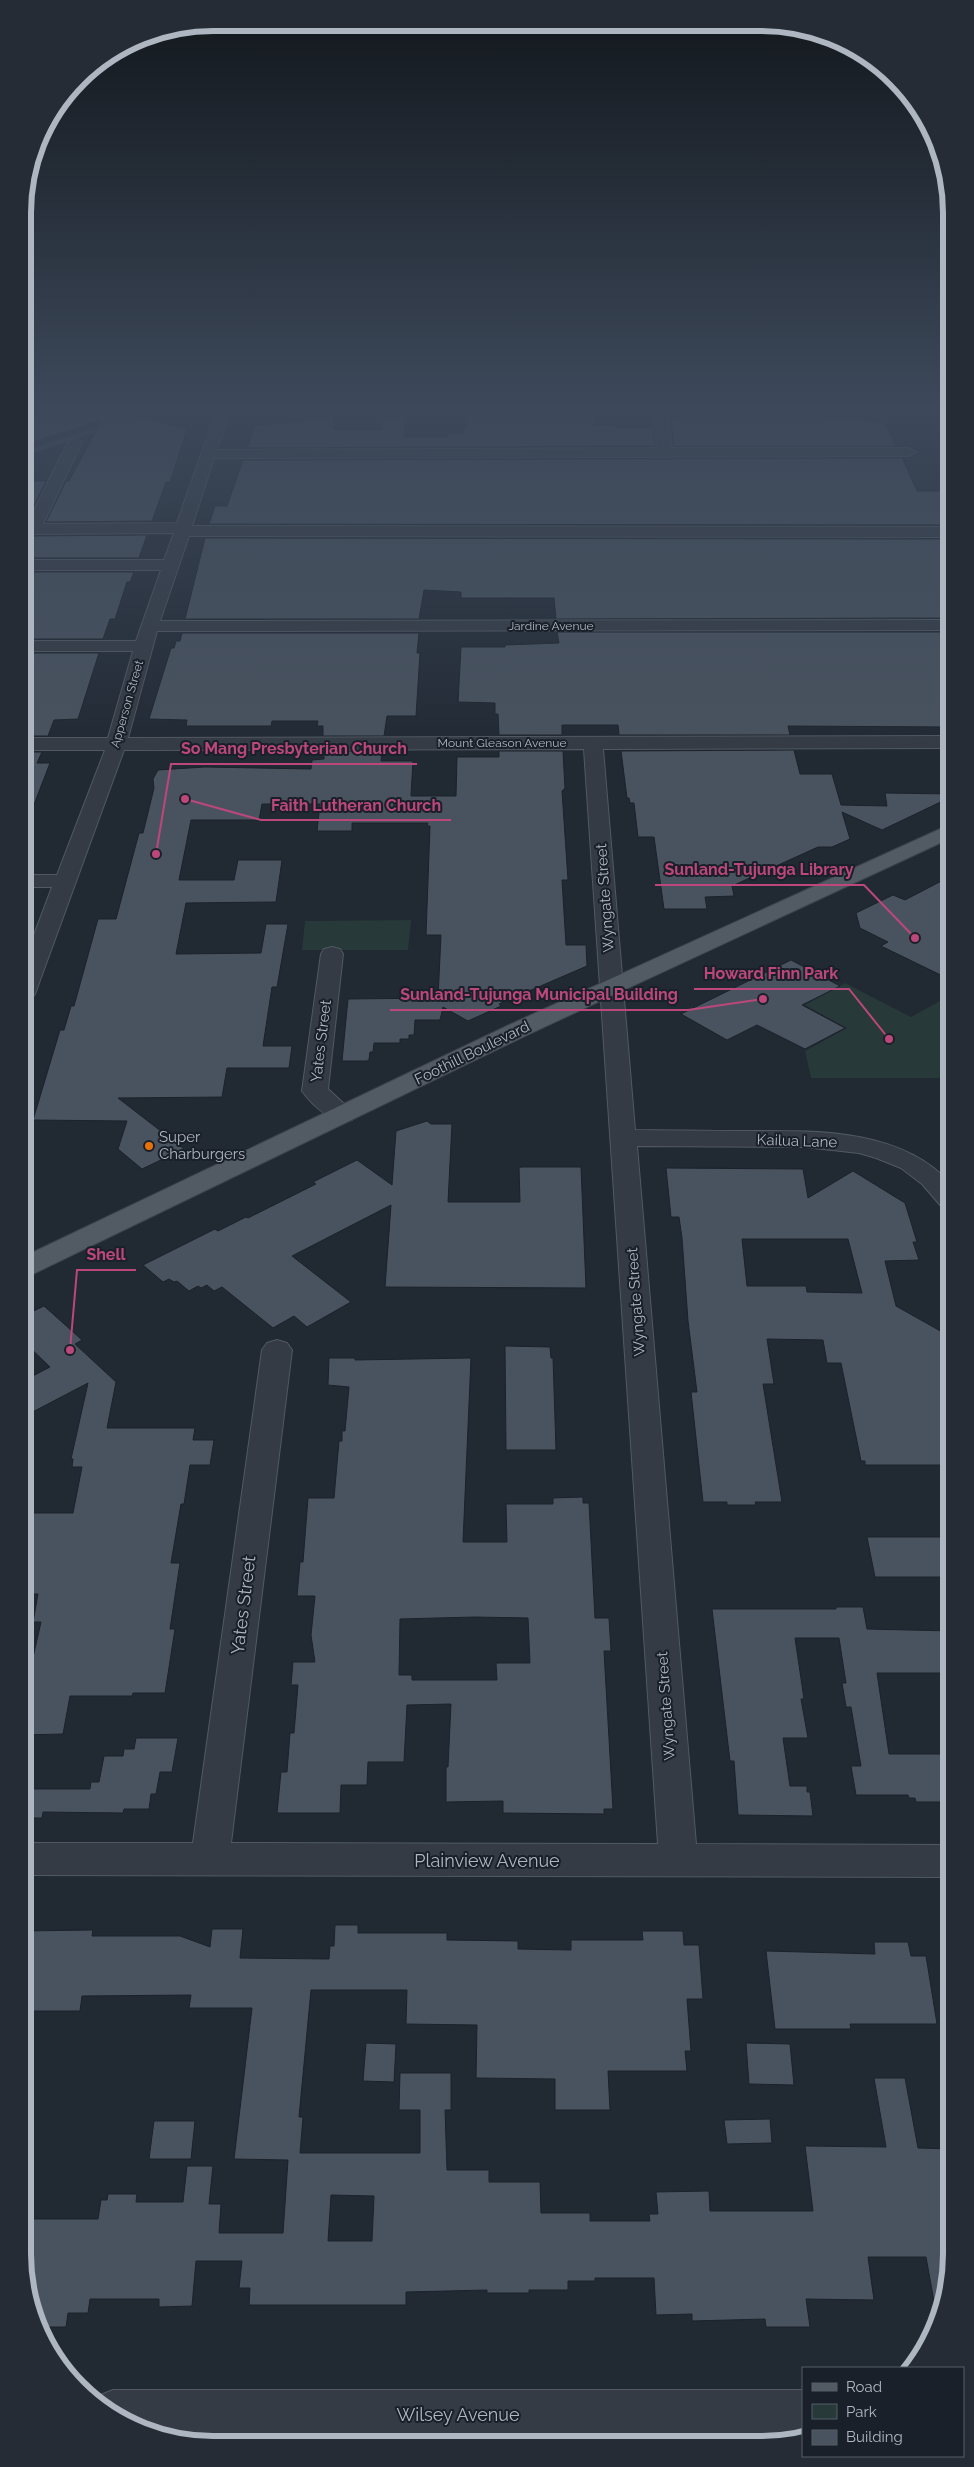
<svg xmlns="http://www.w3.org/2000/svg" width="974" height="2467" font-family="Raleway,sans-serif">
	<rect width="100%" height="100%" fill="#212933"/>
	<!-- green -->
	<path fill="#273939" d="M411,920L408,950H302L305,921Z
		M845,983L911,1017L951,995V1109L942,1078H811L805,1051L847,1028L805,1005Z"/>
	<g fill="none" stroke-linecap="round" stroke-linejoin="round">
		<!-- stream -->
		<path stroke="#38475c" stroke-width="5" d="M125,420L149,412
			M23,454L108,426"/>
	</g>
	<!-- building -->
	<path fill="#49535f" stroke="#1c222b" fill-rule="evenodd" d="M41,412H117L187,429L170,482H166L152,521L46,522L66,481H69L102,420L23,445V416H38Z
		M467,412L594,414L595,425H615L616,428H652L655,446L246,448L247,445H249L255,425L302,422L303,417H334L333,430H381L383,417H406L404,437H448V434H462L463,429H466Z
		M680,412H820L823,419H866L867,422H885L896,446H674L671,419H681Z
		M902,458L917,491H951V525L209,524L215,506H227L243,460Z
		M23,481H46L26,522H23Z
		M147,535L139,558H23L32,538H23V536Z
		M205,538L951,539V618L556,619L554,598H461V592L424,590L419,619H185Z
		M23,572H134L130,582H127L115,619H110L103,639H23V617L29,604H23V591L27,582H23Z
		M557,632H951V727L788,726L790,735H619L618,725H562V735H499L498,714H495V703L458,702L461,647H505V645L559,643Z
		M182,633H419L417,653H420L416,716H387L384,736H323V726H317L318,721H272L271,726H186L187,720L149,719L171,648H174L176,641H180Z
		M23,653H99L78,719L54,720L48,736H23Z
		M794,750L800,774H832L841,805L887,806L885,793L951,794V797L882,830L842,812L850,839L832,847H818L732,886L734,896L705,897L707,909H664L654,837H638L634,803H630L629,798H627L621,751Z
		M324,751H382L381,761H413L411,796H456L457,757H499V751H563L565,788L562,791L568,880H562L566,945H586L587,966L499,1004L501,1006L468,1021L443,1007L440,1020H415L414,1035H409V1039H400V1043H374L373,1052H370L369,1060L367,1061H342L348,999L438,998L441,935H426L430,826H427L428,823H352V831H317L320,804H262L259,820H191L179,880H234L238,860H282L276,902L186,903L176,954L261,953L266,924H288L277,987H272L263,1046H292L289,1068H227L222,1097L118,1098L184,1149L142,1169L118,1149L127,1121L33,1120L60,1030H64L71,1006H74L98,919H116L139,833H143L154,788L153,779L158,770L205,767L311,769L312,760L324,759Z
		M23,752H42L37,763H50L25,828H23Z
		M951,876V980L881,946L888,942L860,928L856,913L893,895L905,900Z
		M791,960L840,986L802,1005L845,1028L805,1049L757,1025L727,1040L681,1014Z
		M427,1121L431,1124H452L448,1202H520L519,1168L521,1167H581L586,1288L385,1287L391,1205L292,1256L351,1302L307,1327L294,1316L273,1328L222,1287L214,1291L207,1285L201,1288L198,1286L189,1291L177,1281L174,1282L169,1279L163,1282L143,1265L215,1229L218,1231L246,1217L248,1218L316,1184L313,1182L357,1160L392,1185L396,1131Z
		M666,1168L803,1169L808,1198L853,1171L905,1203L917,1242H913L919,1260L885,1261L896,1306L951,1337V1465H865V1461H861L841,1363H827L823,1340L767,1339L774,1384H763L782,1502H755L756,1505H727V1502H703L691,1392H697L688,1321L682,1238L679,1217H671ZM742,1239H848L862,1293L807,1292L806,1286H747Z
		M44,1306L82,1340L75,1344L116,1382L107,1428H195L193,1440H214L210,1465H190L184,1504H181L171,1563H180L170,1629H175L165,1693H133L132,1696H70L63,1734L23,1735V1693H25L41,1622H33L38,1594H23V1513H73L82,1467H72L73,1459H71L88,1383L23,1417V1381L50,1367L23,1341V1316Z
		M505,1346L550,1347L551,1358H553L556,1450H506Z
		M329,1358H355V1360L471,1358L463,1542H507L506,1504H553V1498L583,1497V1503H589L595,1618H609L611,1651H604L613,1809H604V1814L503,1813V1801L446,1802V1767H448L451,1704L407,1705L404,1762H368L367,1785H341L340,1813H277L281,1772H287L290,1733H294L298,1685H291L293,1662H315L311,1635L315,1596H297L300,1562H303L308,1498H334L339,1441H342V1431H345L349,1387L328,1385ZM475,1617L528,1618L530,1663H496L497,1680H412V1675H399L400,1619Z
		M867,1537H951V1577H875Z
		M836,1607H863L867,1629L951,1631V1673H877L889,1754H951V1802H916L915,1798H909L908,1795H856L851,1766H861L851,1707H846L842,1683H846L839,1638H795L804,1699H801L808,1738H783L790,1786H807V1792H810L813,1816L738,1815L734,1761H730L712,1609H836Z
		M136,1738H178L172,1772H160L156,1794H151L149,1809H124L123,1813L43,1812L42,1818H23V1789H90L91,1782H99L104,1756H123L124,1749H134Z
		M335,1925H358V1933H447V1940L518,1941V1949L571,1950V1940H643L642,1931H683L684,1945H699L703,1999H687L691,2051H685L687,2071H608L610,2110H555V2079L476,2078L477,2025L406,2024L407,1990H311L299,2117H303L300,2153H420V2110H399L400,2073H451V2110H445L447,2170H489V2182H540L541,2213H590V2221H650L649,2214H658L656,2192L709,2191L710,2211H813L805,2146L886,2147L874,2078H905L918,2148L951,2149V2266L938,2324L926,2257H868L874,2300L806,2299L810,2327H766L765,2319L692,2321V2314L656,2315L654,2278H595V2281H568V2290H529V2293H487V2290L406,2292V2305H249L250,2288H239L242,2261H196L192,2306L159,2307V2299H90L88,2313H68L66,2327H39L29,2303L22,2253L23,2219H98L101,2200H107L108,2194H137L136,2202H183L187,2166H213L209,2204H221L219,2233H283L288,2160L234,2159L252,2008H189L191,1995L82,1996L80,2011H23V1931L93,1930L92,1936H180L210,1947L212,1929H243L240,1958L329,1959L330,1946H334ZM331,2195L374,2196L372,2241H328Z
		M874,1942H908L911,1956H926L937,2024H850L851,2029H775L766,1951L875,1954Z
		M366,2043L396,2044L394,2082L363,2081Z
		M746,2043L790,2044L794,2085L749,2084Z
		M770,2119L772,2143L727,2144L724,2120Z
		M154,2121H195L191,2159H149Z"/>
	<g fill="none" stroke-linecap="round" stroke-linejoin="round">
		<defs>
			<path id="minor" d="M216,412H230L217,450L657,448L652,412H666L672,448H909L916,452L909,456L214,458L192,526L951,527V537L189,536L160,621L951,620V630L157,631L128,738L951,736V748L603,749L635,1130C670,1130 704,1131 739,1131C810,1131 899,1126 951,1184V1208L941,1206L922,1184L901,1168L876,1158L859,1153L805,1147L637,1146L696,1844L951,1845V1877L23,1875V1843H193L262,1350L267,1343L277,1340L287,1343L292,1350L231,1843L658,1844L584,749L124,750L35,994L31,999L23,1001V964L52,887H23V875H57L105,750H23V738H108L133,651H23V641H136L161,570H23V560H164L174,533L23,534V524H27L68,442L75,438L82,442L43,524L177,523Z
				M332,947L340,949L343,954L328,1089L356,1115L352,1120C333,1125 313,1106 302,1091L321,954L324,949Z
				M113,2390H803V2438H167L129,2425L94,2402L96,2397Z"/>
			<path id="major" d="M951,824V838L527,1035L33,1274L23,1277V1257L509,1025Z"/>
		</defs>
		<!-- minor casing -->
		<use href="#minor" stroke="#525962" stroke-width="2"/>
		<!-- major casing -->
		<use href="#major" stroke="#3e444e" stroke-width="2"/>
		<!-- minor -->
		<use href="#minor" fill="#343b44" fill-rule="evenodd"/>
		<!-- major -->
		<use href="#major" fill="#525a64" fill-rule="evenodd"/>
	</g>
	<!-- sky -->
	<linearGradient id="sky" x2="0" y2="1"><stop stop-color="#12171c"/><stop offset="0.54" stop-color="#3d495b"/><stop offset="1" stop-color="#3d495b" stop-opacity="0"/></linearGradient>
	<rect width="974" height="757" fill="url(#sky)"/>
	<!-- markers -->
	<circle fill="#e8710a" stroke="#1a2029" stroke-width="2" cx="149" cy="1146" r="5"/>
	<g text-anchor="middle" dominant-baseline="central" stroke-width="4" stroke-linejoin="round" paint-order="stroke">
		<!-- far-street labels -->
		<g font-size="12" fill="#aeb6c1" stroke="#1a2029">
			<text x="551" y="626">Jardine Avenue</text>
			<text transform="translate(127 704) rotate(-74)">Apperson Street</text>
			<text x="502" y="743">Mount Gleason Avenue</text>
		</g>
		<!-- street labels -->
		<g font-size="15" fill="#aeb6c1" stroke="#1a2029">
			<text transform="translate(605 898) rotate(-94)">Wyngate Street</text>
			<text transform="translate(321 1041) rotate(-83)">Yates Street</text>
			<text transform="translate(472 1053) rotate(-26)">Foothill Boulevard</text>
			<text transform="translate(797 1141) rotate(2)">Kailua Lane</text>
			<text transform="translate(636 1302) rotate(-94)">Wyngate Street</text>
			<text transform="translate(666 1706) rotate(-94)">Wyngate Street</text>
		</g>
		<!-- poi labels -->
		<g font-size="15" fill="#aeb6c1" stroke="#1a2029" text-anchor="start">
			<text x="159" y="1137">Super<tspan x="159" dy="17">Charburgers</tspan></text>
		</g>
		<!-- near-street labels -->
		<g font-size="18" fill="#aeb6c1" stroke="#1a2029">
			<text transform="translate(243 1605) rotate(-83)">Yates Street</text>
			<text x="487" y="1860">Plainview Avenue</text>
			<text x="458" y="2414">Wilsey Avenue</text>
		</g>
	</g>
	<!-- crop -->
	<path d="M0 0H974V2467H0ZM213 31H761A182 182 0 0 1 943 213V2254A182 182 0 0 1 761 2436H213A182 182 0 0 1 31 2254V213A182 182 0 0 1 213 31Z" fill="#262c35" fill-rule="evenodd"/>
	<path fill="none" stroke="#aeb6c1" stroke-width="6" d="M213 31H761A182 182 0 0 1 943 213V2254A182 182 0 0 1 761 2436H213A182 182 0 0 1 31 2254V213A182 182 0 0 1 213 31Z"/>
	<!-- callouts -->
	<path fill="none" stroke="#bc477a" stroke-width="2" d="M156 854L171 764H417M185 799L261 820H451M915 938L864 885H655M889 1039L849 989H694M763 999L688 1010H390M70 1350L77 1270H136"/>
	<g fill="#bc477a" stroke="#1a2029" stroke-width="2">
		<circle cx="156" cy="854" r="5"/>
		<circle cx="185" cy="799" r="5"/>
		<circle cx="915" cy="938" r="5"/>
		<circle cx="889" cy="1039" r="5"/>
		<circle cx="763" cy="999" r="5"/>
		<circle cx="70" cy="1350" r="5"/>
	</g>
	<g font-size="16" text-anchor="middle" font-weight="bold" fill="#bc477a" stroke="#1a2029" stroke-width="4" stroke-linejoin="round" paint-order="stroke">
		<text x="294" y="754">So Mang Presbyterian Church</text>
		<text x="356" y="811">Faith Lutheran Church</text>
		<text x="759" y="875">Sunland-Tujunga Library</text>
		<text x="771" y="979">Howard Finn Park</text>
		<text x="539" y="1000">Sunland-Tujunga Municipal Building</text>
		<text x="106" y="1260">Shell</text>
	</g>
	<!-- legend -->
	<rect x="802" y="2367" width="162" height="90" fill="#1a2029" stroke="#555c66"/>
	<rect x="812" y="2383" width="25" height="8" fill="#525a64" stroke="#555c66"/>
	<text x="846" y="2392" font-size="15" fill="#aeb6c1">Road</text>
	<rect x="812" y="2404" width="25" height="15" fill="#273939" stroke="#555c66"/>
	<text x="846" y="2417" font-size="15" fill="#aeb6c1">Park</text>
	<rect x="812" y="2430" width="25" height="15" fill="#49535f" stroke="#555c66"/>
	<text x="846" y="2442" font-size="15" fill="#aeb6c1">Building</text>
</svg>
